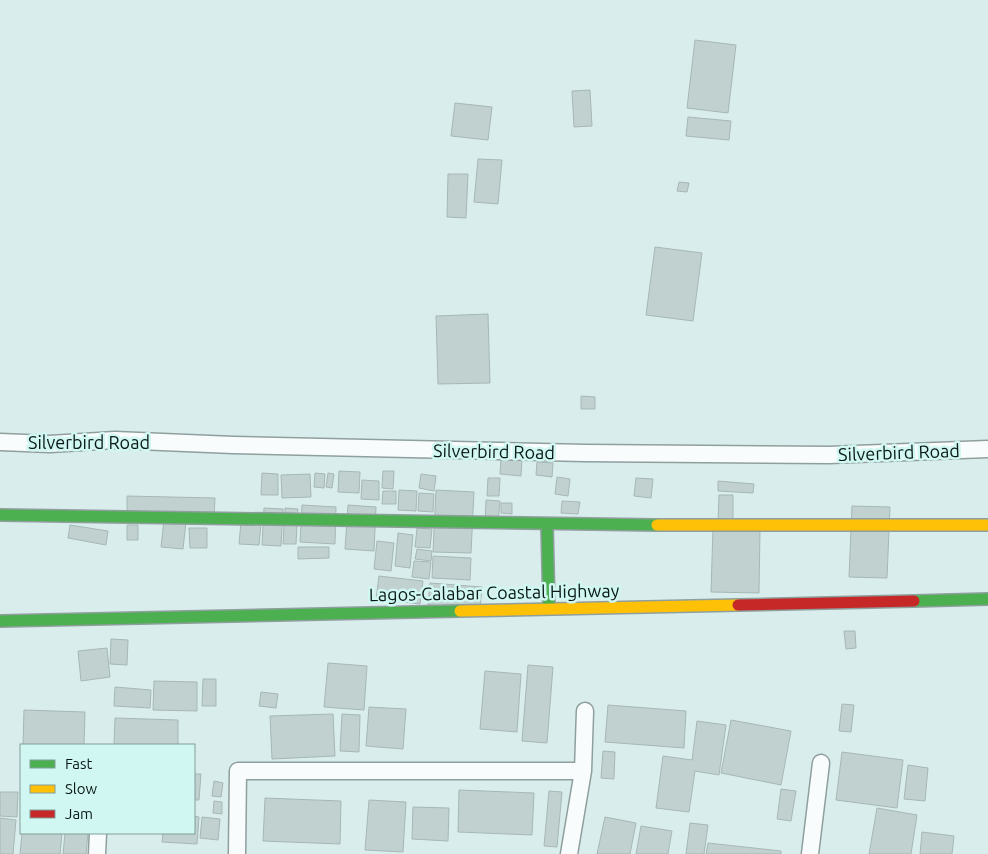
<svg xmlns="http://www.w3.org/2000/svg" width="988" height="854" font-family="Ubuntu,sans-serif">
	<rect width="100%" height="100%" fill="#d9eeec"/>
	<!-- building -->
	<path fill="#c0d1cf" stroke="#a6b7b6" d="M695,40L736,45L728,113L687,108Z
		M590,90L592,126L574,127L572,91Z
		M455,103L492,107L488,140L451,136Z
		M688,117L731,121L729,140L686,136Z
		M478,159L502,160L498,204L474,202Z
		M448,174H468L466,218L447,217Z
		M679,182L689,183L687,192L677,191Z
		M655,247L702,253L693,321L646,315Z
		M488,314L490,383L438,384L436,316Z
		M581,396L595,397V409H581Z
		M501,457L522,458L521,476L500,474Z
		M537,462L553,463L552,477L536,475Z
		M339,471L360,472L359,493L338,492Z
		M383,471H394L393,489L382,488Z
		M262,473L278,474V495H261Z
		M315,473L325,474L324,488L314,487Z
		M328,473L334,474L332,488L326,487Z
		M310,474L311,497L282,498L281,475Z
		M421,474L436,476L434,491L419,488Z
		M557,477L570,479L568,496L555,494Z
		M488,478H500L499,496H487Z
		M636,478L653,479L651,498L634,496Z
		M362,480L379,481V500L361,499Z
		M718,481L754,484L753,493L718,491Z
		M399,490L417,491L416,511L398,510Z
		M436,490L474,492L471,553L433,552Z
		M383,491H396V504H382Z
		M419,493L434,494L433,512L418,511Z
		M719,495H733V524H718Z
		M127,496L215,498L214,517L127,516Z
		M486,500L500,501L498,524L485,523Z
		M562,501L580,502L578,514L561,513Z
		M501,503H512V514L501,513Z
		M302,505L336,507L335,544L300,542Z
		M348,505L376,507L374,551L345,549Z
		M852,506L890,507L887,578L849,577Z
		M264,508L283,509L281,546L262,545Z
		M285,508L298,509L296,544H283Z
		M164,520L186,522L183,549L161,547Z
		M241,522L261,524L259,545L239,544Z
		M70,525L108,531L106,545L68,538Z
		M127,525H138V540H127Z
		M189,528H207V548H190Z
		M417,528L432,529L430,548L415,547Z
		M713,528L760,529L759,593L711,592Z
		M398,533L413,535L410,568L395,566Z
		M377,541L394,543L391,571L374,569Z
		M298,547H329V558L298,559Z
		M417,549L432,551L431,561L415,559Z
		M433,556L471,558L470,580L432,578Z
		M414,561L431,562L429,579L412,577Z
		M379,576L423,581L420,604L376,599Z
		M430,583L482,587L480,609L428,605Z
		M844,631H855L856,648L846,649Z
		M111,639L128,640L127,665L110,664Z
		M107,648L110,677L81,681L78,651Z
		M328,663L367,666L364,710L324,707Z
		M528,665L553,667L547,743L522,741Z
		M485,671L521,674L517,732L480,729Z
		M203,679H216V706H202Z
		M154,681L197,682V711L153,710Z
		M115,687L151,690L150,708L114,706Z
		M261,692L278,694L276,708L259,706Z
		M842,704L854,705L851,732L839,731Z
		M608,705L686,711L684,748L605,742Z
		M369,707L406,709L403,749L366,746Z
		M24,710L85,712L84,745H23Z
		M333,714L335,756L272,759L270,716Z
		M342,714L360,715L359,752L340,751Z
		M115,718L178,720V745H114Z
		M731,720L791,731L781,785L721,773Z
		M697,721L726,725L719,775L695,771L689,812L656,808L663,756L692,760Z
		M603,751L615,752L614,779L601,778Z
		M842,752L903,760L897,808L836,800Z
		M908,765L928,768L925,801L904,799Z
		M194,774H201L199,800H194Z
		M214,781L223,783L221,797L212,796Z
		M781,789L796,791L791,821L777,819Z
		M459,790L534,793L532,835L458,832Z
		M549,791L562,792L557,847L544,846Z
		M0,792H18L17,817L0,816Z
		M265,798L341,801L340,844L263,841Z
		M369,800L406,802L403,852L365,850Z
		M214,801L222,802V814L213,813Z
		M413,807L449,808L448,841L412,839Z
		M877,808L917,815L911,854H869Z
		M194,816L199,817L197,844L162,842L163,833H194Z
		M202,817L220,819L218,840L200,838Z
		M605,817L636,823L630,854H597Z
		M0,818L16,820L13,854H0Z
		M690,823L708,825L704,854H686Z
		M641,826L672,831L668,854H636Z
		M922,832L954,836L952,854H920Z
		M22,833H62L60,854H20Z
		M65,833H88L86,854H63Z
		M708,843L781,851V854H706Z"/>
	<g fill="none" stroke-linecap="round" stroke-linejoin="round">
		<defs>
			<path id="street" d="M0,442L50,444L115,440L233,445L585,453L829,455L988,449
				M97,854L98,833
				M237,854L238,771H583
				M569,854L583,771L585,711
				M810,854L821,763"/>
			<path id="fast" d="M0,515L657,525
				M547,525L549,608
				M914,601L988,599
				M0,621L460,611"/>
			<path id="slow" d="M657,525H988
				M460,611L738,605"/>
			<path id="jam" d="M738,605L914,601"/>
		</defs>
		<!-- street casing -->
		<use href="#street" stroke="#8f9f9e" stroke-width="19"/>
		<!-- fast casing -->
		<use href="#fast" stroke="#8f9f9e" stroke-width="14"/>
		<!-- slow casing -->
		<use href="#slow" stroke="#8f9f9e" stroke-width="14"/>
		<!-- jam casing -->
		<use href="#jam" stroke="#8f9f9e" stroke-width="14"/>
		<!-- street -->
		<use href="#street" stroke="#f9fcfc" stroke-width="16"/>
		<!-- fast -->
		<use href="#fast" stroke="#4caf50" stroke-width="11"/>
		<!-- slow -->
		<use href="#slow" stroke="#ffc107" stroke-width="11"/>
		<!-- jam -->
		<use href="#jam" stroke="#c62828" stroke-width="11"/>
	</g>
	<g text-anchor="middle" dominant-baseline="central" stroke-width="5" stroke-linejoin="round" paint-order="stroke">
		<!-- street labels -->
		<g font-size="18" fill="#0a1917" stroke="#d0f7f2">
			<text x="89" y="442">Silverbird Road</text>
			<text transform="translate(494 451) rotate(1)">Silverbird Road</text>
			<text transform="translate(899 452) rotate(-2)">Silverbird Road</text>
			<text transform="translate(494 592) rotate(-1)">Lagos-Calabar Coastal Highway</text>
		</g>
	</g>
	<!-- legend -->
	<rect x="20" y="744" width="175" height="90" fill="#d0f7f2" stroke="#819e9a"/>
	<rect x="30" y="760" width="25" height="8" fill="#4caf50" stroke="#819e9a"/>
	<text x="65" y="769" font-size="15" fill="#0a1917">Fast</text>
	<rect x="30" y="785" width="25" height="8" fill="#ffc107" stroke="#819e9a"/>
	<text x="65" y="794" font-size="15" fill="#0a1917">Slow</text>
	<rect x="30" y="810" width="25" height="8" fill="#c62828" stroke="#819e9a"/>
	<text x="65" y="819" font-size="15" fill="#0a1917">Jam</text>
</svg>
